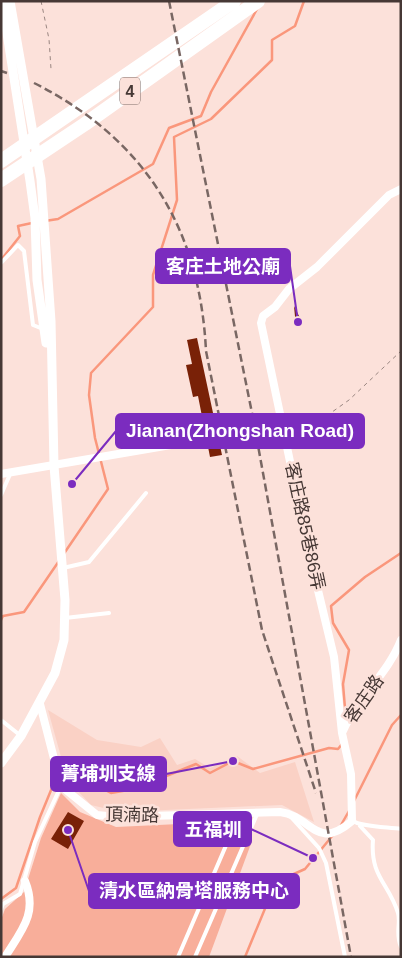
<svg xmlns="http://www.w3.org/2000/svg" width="402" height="958" font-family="Helvetica,'Noto Sans TC',sans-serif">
	<rect width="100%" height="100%" fill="#fce1da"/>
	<!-- built -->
	<path fill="#fad1c5" d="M48,710L97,740L141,747L160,738L177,765L195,759L210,768L237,756L260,773L295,762L314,822L282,805L120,812L91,805L75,788L63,764Z"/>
	<!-- green -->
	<path fill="#f8ae9a" d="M61,793L80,812L116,827L221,822L228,832L252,841L209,957H1V920L5,909L24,892L41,838Z"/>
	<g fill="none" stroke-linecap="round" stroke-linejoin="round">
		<!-- stream -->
		<path stroke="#fa977c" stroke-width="2.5" d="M45,221L58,219L153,164L169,128L201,116L211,92L257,9
			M1,260L20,236L18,226L32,223
			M63,555L108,489L95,438L89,395L91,373L153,307V275L177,200L174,137L211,119L272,60V40L295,26L304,1
			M1,620L3,616L24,612L59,561
			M346,720L343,684L349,650L333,623L331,606L365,577L401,553
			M354,801L392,725L401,715
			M341,825L349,811
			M1,899L16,888L40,817L56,778L78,776L111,793L134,789L196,764L210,773L233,761L253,769L329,748L338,749L342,744
			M245,957L276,882L305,869L333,835"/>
	</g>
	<!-- building -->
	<path fill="#792107" d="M294,306L303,324L296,327Z
		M197,338L222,455L210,457L198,396L193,397L186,365L192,364L187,340Z
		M68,812L84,821L68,849L51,839Z"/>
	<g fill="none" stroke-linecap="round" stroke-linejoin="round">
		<!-- path -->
		<path stroke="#9a8681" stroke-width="1" stroke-dasharray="4 4" stroke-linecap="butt" d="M41,1L49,39L51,69
			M294,439L349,400L401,351"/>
		<!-- service -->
		<path stroke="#fff" stroke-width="4" d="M1,263L18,245L24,251L33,325L43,329
			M1,495L11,472
			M63,568L89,562L146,493
			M65,618L109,613
			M1,720L21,736
			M290,816L319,848L326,863L345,957
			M353,821C362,827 387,827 401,829
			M360,826L373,840C370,877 389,883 398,913C401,923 395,933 401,947
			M1,909L3,904L20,894L35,842L61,786
			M178,957L240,813
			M195,957L258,812"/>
		<!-- minor -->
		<path stroke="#fff" stroke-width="8" d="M1,474L200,440
			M40,704L61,786L97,815L117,817L280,812C312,816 316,852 352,821L351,774L342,733L334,657L310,557L261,323L263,316L275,307L289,289L317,267L389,195L401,189
			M343,731C357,698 388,674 401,640
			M5,957C22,930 38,913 25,881"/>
		<!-- tertiary -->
		<path stroke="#fff" stroke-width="9" d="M2,1L30,181L35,218L37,280L46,343
			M1,763L21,736L55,673L64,640L65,600L54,466L51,321L41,179L10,1"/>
		<!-- motorway -->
		<path stroke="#fff" stroke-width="14" d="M1,161L234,1
			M1,180L85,124L258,1"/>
		<!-- rail -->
		<path stroke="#796763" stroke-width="2.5" stroke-dasharray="8 4" stroke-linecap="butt" d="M169,1L253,418L351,957
			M1,71L7,73
			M34,83C145,139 200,228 206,351L262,630L316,793"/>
	</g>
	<g text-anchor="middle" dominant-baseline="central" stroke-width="5" stroke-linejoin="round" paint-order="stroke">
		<!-- shield labels -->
		<rect fill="#fce1da" stroke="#7d6b66" stroke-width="1" x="120" y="77.5" width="20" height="27" rx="4"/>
		<g font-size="16" font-weight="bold" fill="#463835">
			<text x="130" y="91">4</text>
		</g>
		<!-- street labels -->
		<g font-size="18" fill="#463835" stroke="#fce1da">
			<text transform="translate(305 526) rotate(78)">客庄路85巷86弄</text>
			<text transform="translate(364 699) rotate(-55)">客庄路</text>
			<text transform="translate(132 815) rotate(1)">頂湳路</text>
		</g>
	</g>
	<!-- callouts -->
	<path fill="none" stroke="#7b2cbf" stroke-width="2" d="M298 322L290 266M72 484L116 431M233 761L166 774M313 858L251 829M68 830L89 891"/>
	<g fill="#7b2cbf" stroke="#fce1da" stroke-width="2">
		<circle cx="298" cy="322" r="5"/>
		<circle cx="72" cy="484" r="5"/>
		<circle cx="233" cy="761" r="5"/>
		<circle cx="313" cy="858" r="5"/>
		<circle cx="68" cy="830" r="5"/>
	</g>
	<g fill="#7b2cbf" stroke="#7b2cbf" stroke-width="2">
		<rect x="156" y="249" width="134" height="34" rx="5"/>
		<rect x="116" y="414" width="248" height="34" rx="5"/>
		<rect x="51" y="757" width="115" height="34" rx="5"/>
		<rect x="174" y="812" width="77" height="34" rx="5"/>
		<rect x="89" y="874" width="210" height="34" rx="5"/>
	</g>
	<g font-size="19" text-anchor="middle" font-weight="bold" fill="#fff">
		<text x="223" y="273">客庄土地公廟</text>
		<text x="240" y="437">Jianan(Zhongshan Road)</text>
		<text x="108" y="780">菁埔圳支線</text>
		<text x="213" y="836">五福圳</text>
		<text x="194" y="897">清水區納骨塔服務中心</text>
	</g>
	<!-- border -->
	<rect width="402" height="958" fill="none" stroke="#463835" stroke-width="5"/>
</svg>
